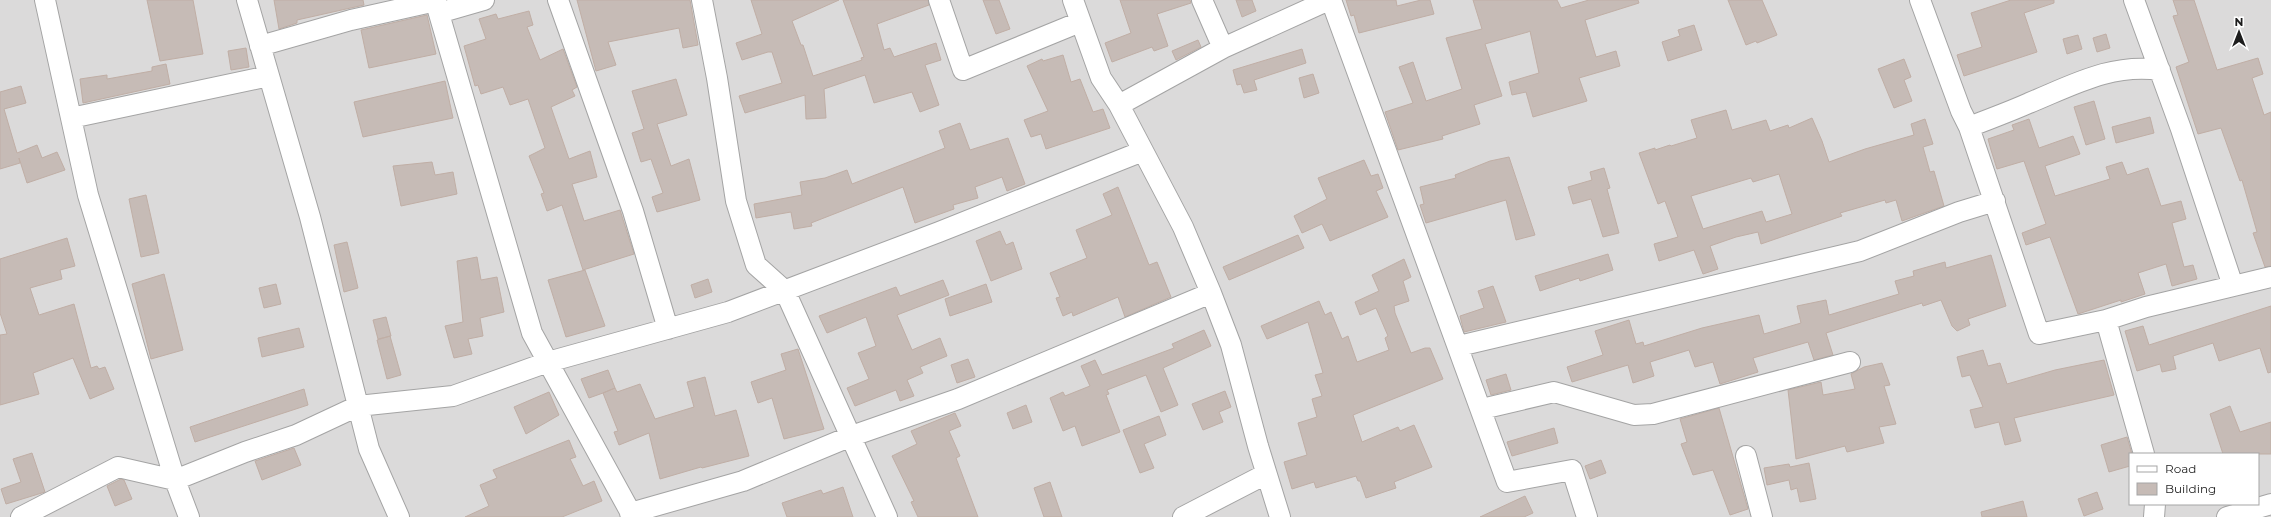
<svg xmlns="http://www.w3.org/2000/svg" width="2271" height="517" font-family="Montserrat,sans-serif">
	<rect width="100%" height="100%" fill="#eee9e3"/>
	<!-- residential -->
	<path fill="#dbdada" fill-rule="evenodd" d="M0,0H2271V517H0ZM2130,454H2258V504H2130Z"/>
	<!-- building -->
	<path fill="#c6bbb6" stroke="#c0aea5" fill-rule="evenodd" d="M147,0H193L203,54L160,61Z
		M274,0H363L364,5L297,20V23L279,29Z
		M577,0H690L698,45L683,48L679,28L608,42L616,65L596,71Z
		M751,0H839L792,21L801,45H803L813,76L862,60L861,58L864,57L843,0H928L929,5L877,24L884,50L890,48L894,57L936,43L941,60L925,65L939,105L920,112L912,92L874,103L865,75L824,89L826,118L806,119L805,95L745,113L739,96L782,83L772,52H768L742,60L736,43L762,34Z
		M983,0H999L1010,29L996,34Z
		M1120,0H1190L1191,3L1157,14L1168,46L1154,51L1152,47L1112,62L1105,43L1131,33Z
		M1236,0H1252L1256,11L1242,17Z
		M1346,0H1396L1397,6L1421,0H1430L1434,14L1359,33L1354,15L1351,16Z
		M1473,0H1557L1561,8L1589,0H1638L1639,3L1585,20L1596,57L1616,51L1620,66L1579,78L1587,101L1533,117L1526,92L1512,95L1509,82L1539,73L1530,31L1528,32L1485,44L1502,96L1474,105L1480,124L1442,136L1443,139L1398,150L1385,112L1413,103L1399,67L1413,62L1426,101L1462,89L1446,38L1482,29Z
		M1728,0H1762L1777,35L1757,43L1756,41L1746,45Z
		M2011,0H2054V3L2024,13L2037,52L1964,76L1957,55L1982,47L1971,13Z
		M2173,0H2194L2217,70L2258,58L2263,74L2252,78L2264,115L2271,112V266L2265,267L2253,233L2257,232L2242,180L2240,181L2221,128L2198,134L2176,67L2189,62L2173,16L2178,15Z
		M529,11L533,25L527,27L540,60L563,49L577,87L572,90L575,96L551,107L569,159L590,151L597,177L572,184L584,221L620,210L634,254L583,270L562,205L547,211L541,194L544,193L529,156L545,148L528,99L510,105L503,87L481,94L478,85L475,86L464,46L486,39L479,19L496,14L498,19Z
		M427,15L436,54L369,68L361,30Z
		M1694,25L1702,50L1668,61L1662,42L1680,36L1678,30Z
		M2106,34L2110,48L2097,52L2093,38Z
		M2078,35L2082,49L2067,54L2063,39Z
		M1198,40L1201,47L1176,60L1172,51Z
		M246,48L249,67L231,70L228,51Z
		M1302,49L1306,63L1254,80L1257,90L1244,93L1241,84L1237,85L1233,70Z
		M1063,55L1071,82L1080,79L1093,112L1103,109L1110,128L1046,149L1041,134L1031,137L1024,120L1048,111L1027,66L1042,59L1043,61Z
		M1904,59L1911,77L1904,80L1912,101L1894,108L1878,69Z
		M166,64L170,84L83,103L80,79L107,75V79L152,71V67Z
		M1313,74L1319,93L1304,98L1299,78Z
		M676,79L687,115L657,124L671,166L689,159L700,200L657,212L652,197L663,193L651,159L641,162L632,133L644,129L632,91Z
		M445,81L453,118L363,137L354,102Z
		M21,86L26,103L4,109L17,153L37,145L42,158L57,152L65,170L27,183L19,158L20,163L0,169V92Z
		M2094,101L2105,139L2086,145L2074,107Z
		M1726,110L1732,130L1766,120L1770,131L1788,125L1789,128L1812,118L1822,141L1829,162L1865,149L1914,135L1911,124L1925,119L1933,144L1923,147L1930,172L1934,171L1944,206L1902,221L1896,200L1886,203L1885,200L1840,213L1842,216L1761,244L1758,232L1736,237L1710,246L1718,269L1703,274L1694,250L1659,261L1654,244L1678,237L1665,201L1658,204L1639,153L1655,148V150L1670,145L1671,146L1697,138L1691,120ZM1779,174L1792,214L1766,222L1762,211L1703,229L1691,196L1751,178L1753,182Z
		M2150,117L2154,133L2116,143L2112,127Z
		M2029,119L2039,148L2073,136L2080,154L2045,166L2055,196L2110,179L2106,167L2122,162L2127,175L2148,168L2161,206L2181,201L2186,219L2172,223L2184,267L2193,265L2197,279L2172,286L2166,264L2138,273L2145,294L2121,302V300L2078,314L2050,237L2026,245L2022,233L2046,224L2024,161L1997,169L1991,150L1988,139L2014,130L2012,125Z
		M960,123L970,150L1008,138L1025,184L1007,191L1002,177L975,187L978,198L953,205L954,209L915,223L903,187L811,223L812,226L794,229L791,212L756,218L754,204L802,195L800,182L825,178L847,170L852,184L945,148L939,131Z
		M1509,157L1535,235L1516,240L1506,200L1426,223L1420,205L1424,204L1420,187L1456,178L1455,175L1490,161Z
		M1364,160L1371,176L1378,174L1383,188L1376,191L1388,217L1330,241L1322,224L1302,233L1294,216L1327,199L1318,178Z
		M432,162L435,175L453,172L457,194L401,206L393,166Z
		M1604,168L1610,188L1607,189L1619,233L1603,237L1591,199L1573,204L1568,187L1592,180L1590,172Z
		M1118,187L1149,265L1157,262L1171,297L1125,317L1118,297L1073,316L1072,312L1063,316L1056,298L1060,297L1050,273L1087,258L1076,230L1112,215L1103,194Z
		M146,195L159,253L141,257L129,199Z
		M1000,231L1006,245L1013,242L1022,269L991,281L976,241Z
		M1298,235L1304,248L1229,280L1223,267Z
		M67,238L75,266L60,270L62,279L30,288L39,315L74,304L91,368L97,366L99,369L105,367L114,389L90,399L73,358L33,373L39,394L0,405V335L7,334L0,313V259Z
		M347,242L358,288L344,292L334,245Z
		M1608,254L1613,270L1580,281L1579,278L1540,291L1535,276Z
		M1991,255L2006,306L1968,319L1970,325L1957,331L1952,326L1941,300L1923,306L1922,303L1826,333L1833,355L1814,360L1808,342L1753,358L1758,372L1720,384L1713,362L1695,367L1689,350L1650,362L1654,376L1633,383L1628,365L1572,382L1567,367L1603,355L1595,331L1629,320L1636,344L1643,342L1644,346L1702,328L1759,315L1764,334L1801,323L1797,306L1826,300L1829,315L1899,294L1895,281L1914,276L1913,271L1945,262L1946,268Z
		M477,257L481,280L497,277L504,312L480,318L483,336L468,339L472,354L454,358L445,326L463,322L457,261Z
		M1404,259L1411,277L1403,281L1409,301L1394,306L1395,313L1411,353L1425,348H1430L1443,379L1353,415L1362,442L1398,427L1400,431L1414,425L1432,467L1394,482L1396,488L1366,498L1360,481H1358L1356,476L1316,488L1314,482L1292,489L1284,462L1307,455L1298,423L1317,417L1312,399L1322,396L1315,375L1323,373L1308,322L1267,339L1261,326L1319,301L1325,315L1331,312L1342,339L1348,336L1357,362L1389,350L1385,338L1388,336L1376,308L1360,315L1355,302L1379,291L1372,275Z
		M585,270L605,326L566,337L548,280Z
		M164,274L183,350L151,359L132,284Z
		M708,279L712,292L695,298L691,285Z
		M943,280L949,295L897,315L912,350L940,338L947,356L920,367L923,373L907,380L914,396L900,401L896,390L855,406L847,388L869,379L858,353L876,346L866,317L827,333L819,316L896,287L900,296Z
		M276,284L281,304L264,308L259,288Z
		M986,284L992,302L950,316L945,299Z
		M1493,286L1506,322L1464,332L1460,316L1484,308L1478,291Z
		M2271,306V372L2268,373L2260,348L2219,361L2213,343L2173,356L2176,369L2162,372L2160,364L2137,371L2125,331L2143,326L2149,345Z
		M386,317L391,336L378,339L373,320Z
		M299,328L304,347L262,357L258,338Z
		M1204,330L1211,346L1163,368L1178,405L1161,412L1146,375L1107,390L1109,394L1106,395L1120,432L1082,446L1075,426L1063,431L1050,398L1063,392L1065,396L1090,386L1081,366L1095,360L1102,375L1174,348L1172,344Z
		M390,336L401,375L387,379L377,340Z
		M798,349L824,429L784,439L772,398L758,403L751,382L786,370L781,354Z
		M1983,350L1988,366L2000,363L2007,384L2055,370L2104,360L2114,395L2014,418L2021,441L2005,445L1999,422L1975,428L1970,410L1983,407L1970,375L1962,377L1957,357Z
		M968,359L975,377L957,383L951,365Z
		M1882,363L1890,385L1884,386L1896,424L1879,427L1884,443L1847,452L1845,446L1796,459L1788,390L1821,382L1823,395L1855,389L1851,374L1864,367Z
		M608,370L615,388L603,393L615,388L617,392L640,384L655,419L694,407L687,382L705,377L715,416L736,410L749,456L702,468L701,467L660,479L649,433L619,445L614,432L618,431L603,393L589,398L581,379Z
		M1506,374L1511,390L1491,395L1486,380Z
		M304,389L308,405L195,442L190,427Z
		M1225,391L1231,407L1219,412L1223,422L1203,430L1192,404Z
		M549,392L559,415L526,434L514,407Z
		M1026,405L1032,422L1013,429L1007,413Z
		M2230,406L2240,432L2271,422V454H2223L2210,414Z
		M1719,408L1748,509L1730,515L1713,470L1693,475L1681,444L1687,442L1680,419Z
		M955,413L961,426L949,431L960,456L956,458L978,517H918L911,502L914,501L892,456L917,444L911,431Z
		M1159,416L1166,435L1144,444L1154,468L1140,473L1123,430Z
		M1554,428L1558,443L1512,456L1507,442Z
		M2127,437L2132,454H2130V466L2109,472L2101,445Z
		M569,440L576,457L570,459L583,486L594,481L602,501L562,517H465L489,506L480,485L497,478L493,470Z
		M294,448L301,465L262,480L255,461Z
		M32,453L45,492L6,504L1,489L21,482L13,459Z
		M1601,460L1606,473L1590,479L1585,466Z
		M1809,463L1816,499L1800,502L1797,488L1791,490L1789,480L1767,485L1764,468L1789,464L1790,467Z
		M121,479L124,480L132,499L115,506L107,486Z
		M1050,482L1062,517H1044L1034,488Z
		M843,487L853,517H787L782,503L821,490L823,494Z
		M2097,492L2103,509L2084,516L2078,499Z
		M1525,496L1533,513L1524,517H1480Z
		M2023,501L2027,517H1982L1981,512Z"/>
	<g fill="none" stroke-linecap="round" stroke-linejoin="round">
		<defs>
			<path id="street" d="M45,0L88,195L175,480L189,517
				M247,0L310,217L369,449L399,517
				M435,0L532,333L633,517
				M558,0L633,211L668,329
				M702,0L717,78L736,201L756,265L785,291L887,517
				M939,0L963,70L1080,22
				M1073,0L1101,78L1119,105L1183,227L1211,293L1231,345L1258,446L1280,517
				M1202,0L1223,48
				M1331,0L1507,482L1572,470L1587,517
				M1920,0L1961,111L1969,127L2039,334L2106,320L2144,454
				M2134,0L2181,129L2233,286
				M439,13L484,0
				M260,46L351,20L436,1
				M1119,105L1223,48L1329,0
				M71,118L269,76
				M1969,127C1989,119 2009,112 2029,103C2073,85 2111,63 2160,70
				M2106,320L2146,307L2271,277
				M1459,346L1860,251L1959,212L1995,201
				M1482,409L1554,392L1634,415L1653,414L1850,362
				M1746,456L1762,517
				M630,513L743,481L849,437L958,399L1211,293
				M21,517L118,467L175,480L245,452L296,435L358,406L453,396L548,362L728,312L939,232L1143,151
				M1183,517L1266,474
				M2154,517L2155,504
				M2227,517L2271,504"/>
		</defs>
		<!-- street casing -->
		<use href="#street" stroke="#a4a4a4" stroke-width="22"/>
		<!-- street -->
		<use href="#street" stroke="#fff" stroke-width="20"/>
	</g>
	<!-- legend -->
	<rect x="2129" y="453" width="130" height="52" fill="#ffffff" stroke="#a5a5a5"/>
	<rect x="2137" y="466" width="20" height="6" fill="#ffffff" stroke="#a5a5a5"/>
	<text x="2165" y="473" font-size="12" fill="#1d1d1d">Road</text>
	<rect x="2137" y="483" width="20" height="12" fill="#c6bbb6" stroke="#a5a5a5"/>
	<text x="2165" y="493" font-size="12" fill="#1d1d1d">Building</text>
	<!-- north arrow -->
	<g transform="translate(2239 32)" stroke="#ffffff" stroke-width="3" paint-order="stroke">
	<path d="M0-3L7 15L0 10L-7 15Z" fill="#1d1d1d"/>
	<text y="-6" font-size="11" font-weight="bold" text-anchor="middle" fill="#1d1d1d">N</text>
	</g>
</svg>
